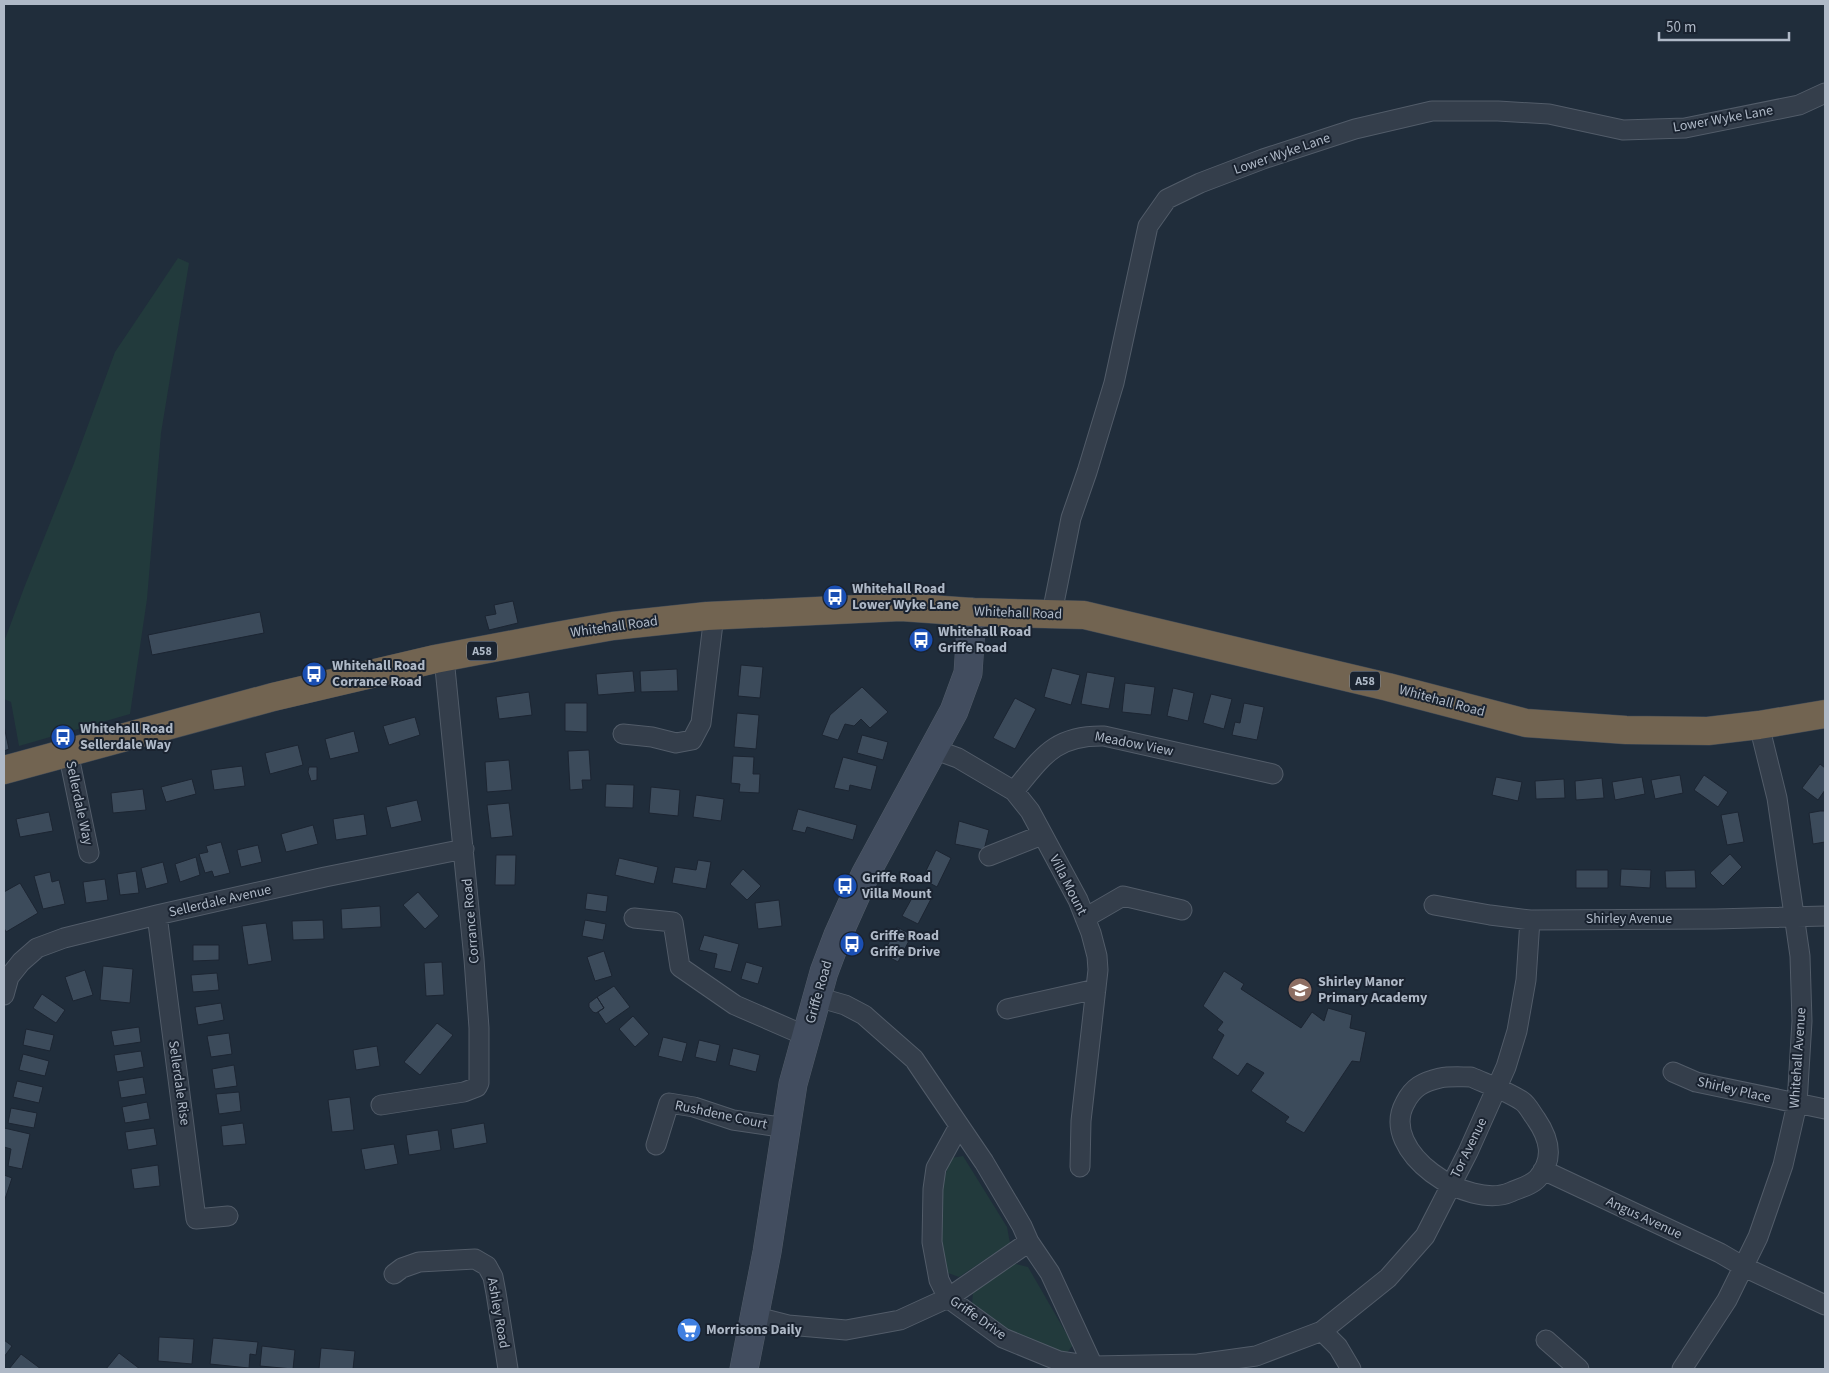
<svg xmlns="http://www.w3.org/2000/svg" width="1829" height="1373" font-family="'Source Sans 3',sans-serif">
	<rect width="100%" height="100%" fill="#202d3b"/>
	<!-- green -->
	<path fill="#223a3c" d="M178,258L189,263L161,433L147,599L130,714L19,746L11,702L4,699V642L24,588L73,466L115,352Z
		M963,1156L1007,1227L1010,1243L959,1277L948,1273L939,1226L942,1184L951,1158Z
		M1012,1263L1028,1267L1073,1345L1065,1355L1005,1332L972,1306L973,1291Z"/>
	<!-- building -->
	<path fill="#3c4b5b" stroke="#1c2532" d="M513,601L518,623L489,630L485,616L496,614L494,605Z
		M260,612L264,633L152,655L148,635Z
		M741,665L763,667L760,698L738,696Z
		M1052,668L1080,675L1071,705L1044,697Z
		M677,669L678,691L641,692L640,671Z
		M633,671L635,692L598,695L596,674Z
		M1087,672L1115,677L1109,709L1081,704Z
		M1125,683L1155,687L1151,715L1122,712Z
		M862,687L888,712L870,728L861,719L854,726L845,724L838,740L822,735L830,715Z
		M1173,688L1194,693L1188,721L1167,716Z
		M529,692L532,715L499,719L496,697Z
		M1211,694L1232,699L1224,729L1203,723Z
		M1015,698L1036,709L1015,749L993,738Z
		M565,703H587V732L565,731Z
		M1244,703L1264,707L1257,740L1232,735L1235,722L1240,723Z
		M737,713L759,715L756,749L734,747Z
		M415,717L420,735L389,745L383,726Z
		M4,726L9,749L4,751Z
		M354,731L359,752L330,759L325,739Z
		M862,735L888,742L883,760L857,753Z
		M298,745L303,765L270,774L265,753Z
		M589,750L591,780H582L583,789L570,790L568,751Z
		M733,756L754,757L753,774H760L759,793L739,792L740,784L731,783Z
		M843,757L877,766L871,790L850,785L849,791L834,788Z
		M509,760L512,790L487,792L485,762Z
		M1820,764L1825,768V790L1818,800L1802,788Z
		M242,766L245,786L214,790L211,770Z
		M309,767H317V780L311,781L308,772Z
		M1680,775L1683,793L1655,799L1651,780Z
		M1704,775L1728,792L1718,807L1694,790Z
		M1496,777L1522,782L1518,801L1492,795Z
		M1642,777L1645,794L1615,800L1612,782Z
		M1602,778L1604,798L1576,800L1575,781Z
		M192,779L196,794L166,802L161,787Z
		M1564,779L1565,798L1536,799L1535,781Z
		M606,784L634,785L633,808L605,807Z
		M651,787L680,790L678,816L649,813Z
		M143,789L146,810L113,813L111,793Z
		M696,795L724,799L721,821L693,817Z
		M417,800L422,821L391,828L386,807Z
		M509,803L513,836L491,838L487,805Z
		M798,809L857,825L853,840L807,827L805,833L792,830Z
		M1820,811H1825V842L1813,844L1809,813Z
		M49,812L53,831L20,837L16,819Z
		M1738,812L1744,842L1727,845L1721,815Z
		M364,814L367,835L336,840L333,819Z
		M959,821L989,830L984,850L955,844Z
		M313,825L318,844L286,852L281,834Z
		M221,842L230,873L214,877L212,871L205,873L199,854L208,852L206,846Z
		M258,845L262,862L241,867L237,850Z
		M936,850L951,858L937,887L922,879Z
		M1730,854L1742,867L1723,886L1710,873Z
		M496,855H516L515,885H495Z
		M196,857L200,875L180,882L175,864Z
		M619,858L658,867L654,884L615,875Z
		M698,860L711,862L706,889L672,883L675,867L696,870Z
		M163,862L168,883L146,889L141,868Z
		M743,869L761,886L747,900L730,884Z
		M1621,869L1651,870L1650,888L1620,886Z
		M1576,870H1608V888H1576Z
		M1695,870L1696,888H1666L1665,871Z
		M136,871L139,893L120,895L117,874Z
		M50,872L52,882L59,880L65,904L43,909L34,876Z
		M105,879L108,900L86,903L83,882Z
		M20,883L38,913L6,932L4,928V892Z
		M917,889L932,897L918,924L902,916Z
		M418,892L439,916L425,929L403,905Z
		M587,893L608,896L606,912L585,909Z
		M779,900L782,926L758,929L755,903Z
		M380,906L381,927L342,929L341,909Z
		M323,920L324,939L293,940L292,921Z
		M585,920L606,924L603,940L582,936Z
		M266,923L272,961L248,965L242,926Z
		M897,927L912,935L898,962L883,954Z
		M704,935L739,944L731,972L714,968L717,954L699,950Z
		M193,945H219V960L193,961Z
		M604,951L612,976L595,981L587,957Z
		M442,962L444,995L426,996L424,963Z
		M746,962L763,967L758,984L741,979Z
		M103,966L133,969L130,1003L100,1000Z
		M85,970L93,995L73,1001L65,977Z
		M1224,971L1244,984L1241,989L1301,1028L1312,1012L1324,1021L1328,1008L1352,1015L1350,1028L1366,1032L1360,1062L1352,1061L1304,1133L1285,1122L1289,1117L1251,1091L1264,1073L1247,1063L1238,1076L1212,1058L1224,1035L1217,1030L1223,1022L1203,1006Z
		M217,973L219,990L193,992L191,975Z
		M614,986L630,1007L606,1024L598,1012L604,1008L597,997Z
		M42,994L65,1010L56,1023L33,1008Z
		M597,997L604,1008L596,1013L593,1012L589,1007V1003Z
		M221,1003L224,1020L198,1025L195,1007Z
		M633,1016L649,1034L635,1047L619,1029Z
		M437,1023L453,1035L420,1075L404,1062Z
		M139,1027L141,1042L114,1046L111,1031Z
		M26,1029L54,1035L50,1051L23,1045Z
		M229,1033L232,1054L211,1057L207,1036Z
		M663,1037L687,1043L682,1062L658,1056Z
		M699,1040L720,1045L716,1062L695,1057Z
		M377,1046L380,1066L356,1070L353,1050Z
		M733,1048L760,1055L756,1072L729,1065Z
		M141,1051L144,1067L117,1072L114,1055Z
		M23,1054L49,1061L45,1076L19,1070Z
		M234,1065L237,1086L215,1089L212,1069Z
		M143,1077L146,1094L121,1098L118,1081Z
		M17,1081L43,1087L39,1103L13,1097Z
		M239,1092L241,1111L219,1114L216,1094Z
		M350,1097L354,1130L332,1132L328,1100Z
		M147,1102L150,1119L125,1123L122,1107Z
		M11,1108L37,1113L34,1128L8,1123Z
		M243,1123L246,1144L223,1146L221,1126Z
		M484,1123L487,1143L454,1149L451,1129Z
		M4,1128L30,1134L22,1169L8,1166L11,1149L4,1147Z
		M154,1128L157,1145L128,1150L125,1132Z
		M438,1130L441,1150L409,1155L406,1135Z
		M394,1144L398,1164L365,1170L361,1149Z
		M158,1165L160,1186L134,1189L131,1169Z
		M4,1175L12,1178L4,1202Z
		M159,1337L194,1339L192,1364L158,1361Z
		M213,1338L258,1342L256,1355L250,1354L249,1368L210,1364Z
		M4,1340L12,1346L4,1357Z
		M262,1346L295,1350L293,1369L260,1366Z
		M321,1348L355,1351L353,1369H319Z
		M119,1353L140,1369H106Z
		M21,1354L41,1369H9Z"/>
	<g fill="none" stroke-linecap="round" stroke-linejoin="round">
		<defs>
			<path id="street" d="M1052,613L1071,518L1087,472L1114,383L1148,226L1167,199L1200,183L1263,159L1355,129L1432,111H1498L1549,114L1623,130L1685,128L1799,105L1825,93
				M623,734L652,737L676,743L692,740L701,723L714,615
				M933,749L958,758L1014,791L1030,811L1078,900L1091,933L1097,956L1098,970L1081,1121L1080,1167
				M68,752L89,853
				M1014,791C1043,756 1055,735 1104,736L1273,774
				M989,856L1042,835
				M1434,905L1490,915L1530,920L1715,919L1825,916
				M157,915L196,1219L228,1216
				M634,918L673,922L680,967L735,1005L806,1036
				M1085,918L1123,896L1182,910
				M4,995L9,977L21,962L37,948L64,938L157,915L325,877L464,849
				M817,997L845,1005L864,1015L914,1059L984,1162L1022,1226L1029,1242L1050,1273L1093,1366L1198,1364L1256,1356L1322,1331L1388,1278L1425,1236L1468,1152L1506,1067L1517,1031L1526,980L1530,920
				M1007,1009L1096,989
				M1673,1072L1696,1082L1825,1109
				M1471,1077C1487,1084 1507,1091 1522,1101C1528,1105 1532,1114 1536,1119C1549,1138 1555,1158 1538,1178C1532,1185 1520,1188 1511,1192C1469,1211 1378,1152 1405,1103C1413,1087 1423,1082 1440,1078C1450,1076 1461,1077 1471,1077Z
				M381,1105L464,1092L477,1087L479,1083V1028L474,959L444,658
				M959,1126L936,1168L933,1189L932,1242L939,1280L948,1298L1003,1338L1059,1361L1093,1366V1369
				M656,1145L669,1103L694,1107L733,1120L787,1128
				M1543,1170L1720,1253L1744,1267L1825,1305
				M394,1274L402,1268L419,1262L475,1259L487,1266L493,1277L496,1293L508,1369
				M753,1316L788,1325L846,1330L900,1320L948,1298L1029,1242
				M1322,1331L1338,1347L1351,1369
				M1546,1340L1579,1369
				M1682,1369L1727,1300L1758,1237L1783,1165L1797,1104L1802,1021L1800,956L1777,798L1759,725"/>
			<path id="secondary" d="M744,1369L767,1252L793,1084L824,972L838,935L865,875L954,711L968,673L972,612"/>
			<path id="highway" d="M4,770L273,697L435,659L551,637L613,626L707,616L901,607L972,612L1084,615L1388,687L1526,723L1626,730L1708,731L1759,725L1825,714"/>
		</defs>
		<!-- street casing -->
		<use href="#street" stroke="#525c69" stroke-width="21"/>
		<!-- secondary casing -->
		<use href="#secondary" stroke="#525c69" stroke-width="29"/>
		<!-- highway casing -->
		<use href="#highway" stroke="#3f4956" stroke-width="29"/>
		<!-- street -->
		<use href="#street" stroke="#343e4b" stroke-width="19"/>
		<!-- secondary -->
		<use href="#secondary" stroke="#424d5f" stroke-width="28"/>
		<!-- highway -->
		<use href="#highway" stroke="#726451" stroke-width="28"/>
	</g>
	<!-- icons -->
	<defs>
		<symbol id="bus-disc" viewBox="-11 -11 22 22"><circle r="9.5" fill="#1a4fb4" stroke="#1a2330"/><path d="M-5-6H5V4H4V6H2V4H-2V6H-4V4H-5ZM-3.5-4V0h7V-4ZM-3.5 1.2v1.5H-2V1.2ZM2 1.2v1.5H3.5V1.2Z" fill="#fff"/></symbol>
		<symbol id="school-disc" viewBox="-11 -11 22 22"><circle r="9.5" fill="#8d6e63" stroke="#1a2330"/><path d="M0-5L7-2L0 1L-7-2ZM-4 1L0 2.5L4 1V4Q0 6-4 4Z" fill="#fff"/></symbol>
		<symbol id="supermarket-disc" viewBox="-11 -11 22 22"><circle r="9.5" fill="#3f7fe0" stroke="#1a2330"/><path d="M-6-5.5h2.5l.6 2H6L4.5 2H-2.5L-4.4-4H-6ZM-1.5 3.2a1.3 1.3 0 1 0 .1 0ZM3 3.2a1.3 1.3 0 1 0 .1 0Z" fill="#fff"/></symbol>
	</defs>
	<g fill-rule="evenodd">
		<use href="#bus-disc" x="821" y="583" width="28" height="28"/>
		<use href="#bus-disc" x="907" y="626" width="28" height="28"/>
		<use href="#bus-disc" x="300" y="660" width="28" height="28"/>
		<use href="#bus-disc" x="49" y="723" width="28" height="28"/>
		<use href="#bus-disc" x="831" y="872" width="28" height="28"/>
		<use href="#bus-disc" x="838" y="930" width="28" height="28"/>
		<use href="#school-disc" x="1286" y="976" width="28" height="28"/>
		<use href="#supermarket-disc" x="675" y="1316" width="28" height="28"/>
	</g>
	<g text-anchor="middle" dominant-baseline="central" stroke-width="4" stroke-linejoin="round" paint-order="stroke">
		<!-- shield labels -->
		<g fill="#1a2330" stroke="#828c9a" stroke-width="1">
			<rect x="467" y="641.5" width="30" height="19" rx="4"/>
			<rect x="1350" y="671.5" width="30" height="19" rx="4"/>
		</g>
		<g font-size="12" font-weight="bold" fill="#afb9c7">
			<text x="482" y="651">A58</text>
			<text x="1365" y="681">A58</text>
		</g>
		<!-- street labels -->
		<g font-size="14" fill="#afb9c7" stroke="#1a2330">
			<text transform="translate(1723 119) rotate(-10)">Lower Wyke Lane</text>
			<text transform="translate(1282 154) rotate(-19)">Lower Wyke Lane</text>
			<text transform="translate(1018 613) rotate(2)">Whitehall Road</text>
			<text transform="translate(614 627) rotate(-8)">Whitehall Road</text>
			<text transform="translate(1442 701) rotate(15)">Whitehall Road</text>
			<text transform="translate(1134 744) rotate(11)">Meadow View</text>
			<text transform="translate(79 803) rotate(78)">Sellerdale Way</text>
			<text transform="translate(1068 885) rotate(63)">Villa Mount</text>
			<text transform="translate(220 901) rotate(-13)">Sellerdale Avenue</text>
			<text x="1629" y="919">Shirley Avenue</text>
			<text transform="translate(471 921) rotate(-95)">Corrance Road</text>
			<text transform="translate(819 992) rotate(-74)">Griffe Road</text>
			<text transform="translate(1798 1058) rotate(-86)">Whitehall Avenue</text>
			<text transform="translate(179 1083) rotate(82)">Sellerdale Rise</text>
			<text transform="translate(1734 1090) rotate(13)">Shirley Place</text>
			<text transform="translate(721 1115) rotate(12)">Rushdene Court</text>
			<text transform="translate(1469 1148) rotate(-64)">Tor Avenue</text>
			<text transform="translate(1644 1218) rotate(25)">Angus Avenue</text>
			<text transform="translate(498 1313) rotate(80)">Ashley Road</text>
			<text transform="translate(978 1318) rotate(35)">Griffe Drive</text>
		</g>
		<!-- poi labels -->
		<g font-size="14" font-weight="bold" fill="#afb9c7" stroke="#1a2330" text-anchor="start">
			<text x="852" y="589">Whitehall Road<tspan x="852" dy="16">Lower Wyke Lane</tspan></text>
			<text x="938" y="632">Whitehall Road<tspan x="938" dy="16">Griffe Road</tspan></text>
			<text x="332" y="666">Whitehall Road<tspan x="332" dy="16">Corrance Road</tspan></text>
			<text x="80" y="729">Whitehall Road<tspan x="80" dy="16">Sellerdale Way</tspan></text>
			<text x="862" y="878">Griffe Road<tspan x="862" dy="16">Villa Mount</tspan></text>
			<text x="870" y="936">Griffe Road<tspan x="870" dy="16">Griffe Drive</tspan></text>
			<text x="1318" y="982">Shirley Manor<tspan x="1318" dy="16">Primary Academy</tspan></text>
			<text x="706" y="1330">Morrisons Daily</text>
		</g>
	</g>
	<!-- border -->
	<rect width="1829" height="1373" fill="none" stroke="#afb9c7" stroke-width="10"/>
	<!-- scale -->
	<path d="M1659 32v8h130v-8" fill="none" stroke="#afb9c7" stroke-width="2.5"/>
	<text x="1666" y="32" font-size="15" fill="#afb9c7" stroke="#1a2330" stroke-width="4" paint-order="stroke">50 m</text>
</svg>
